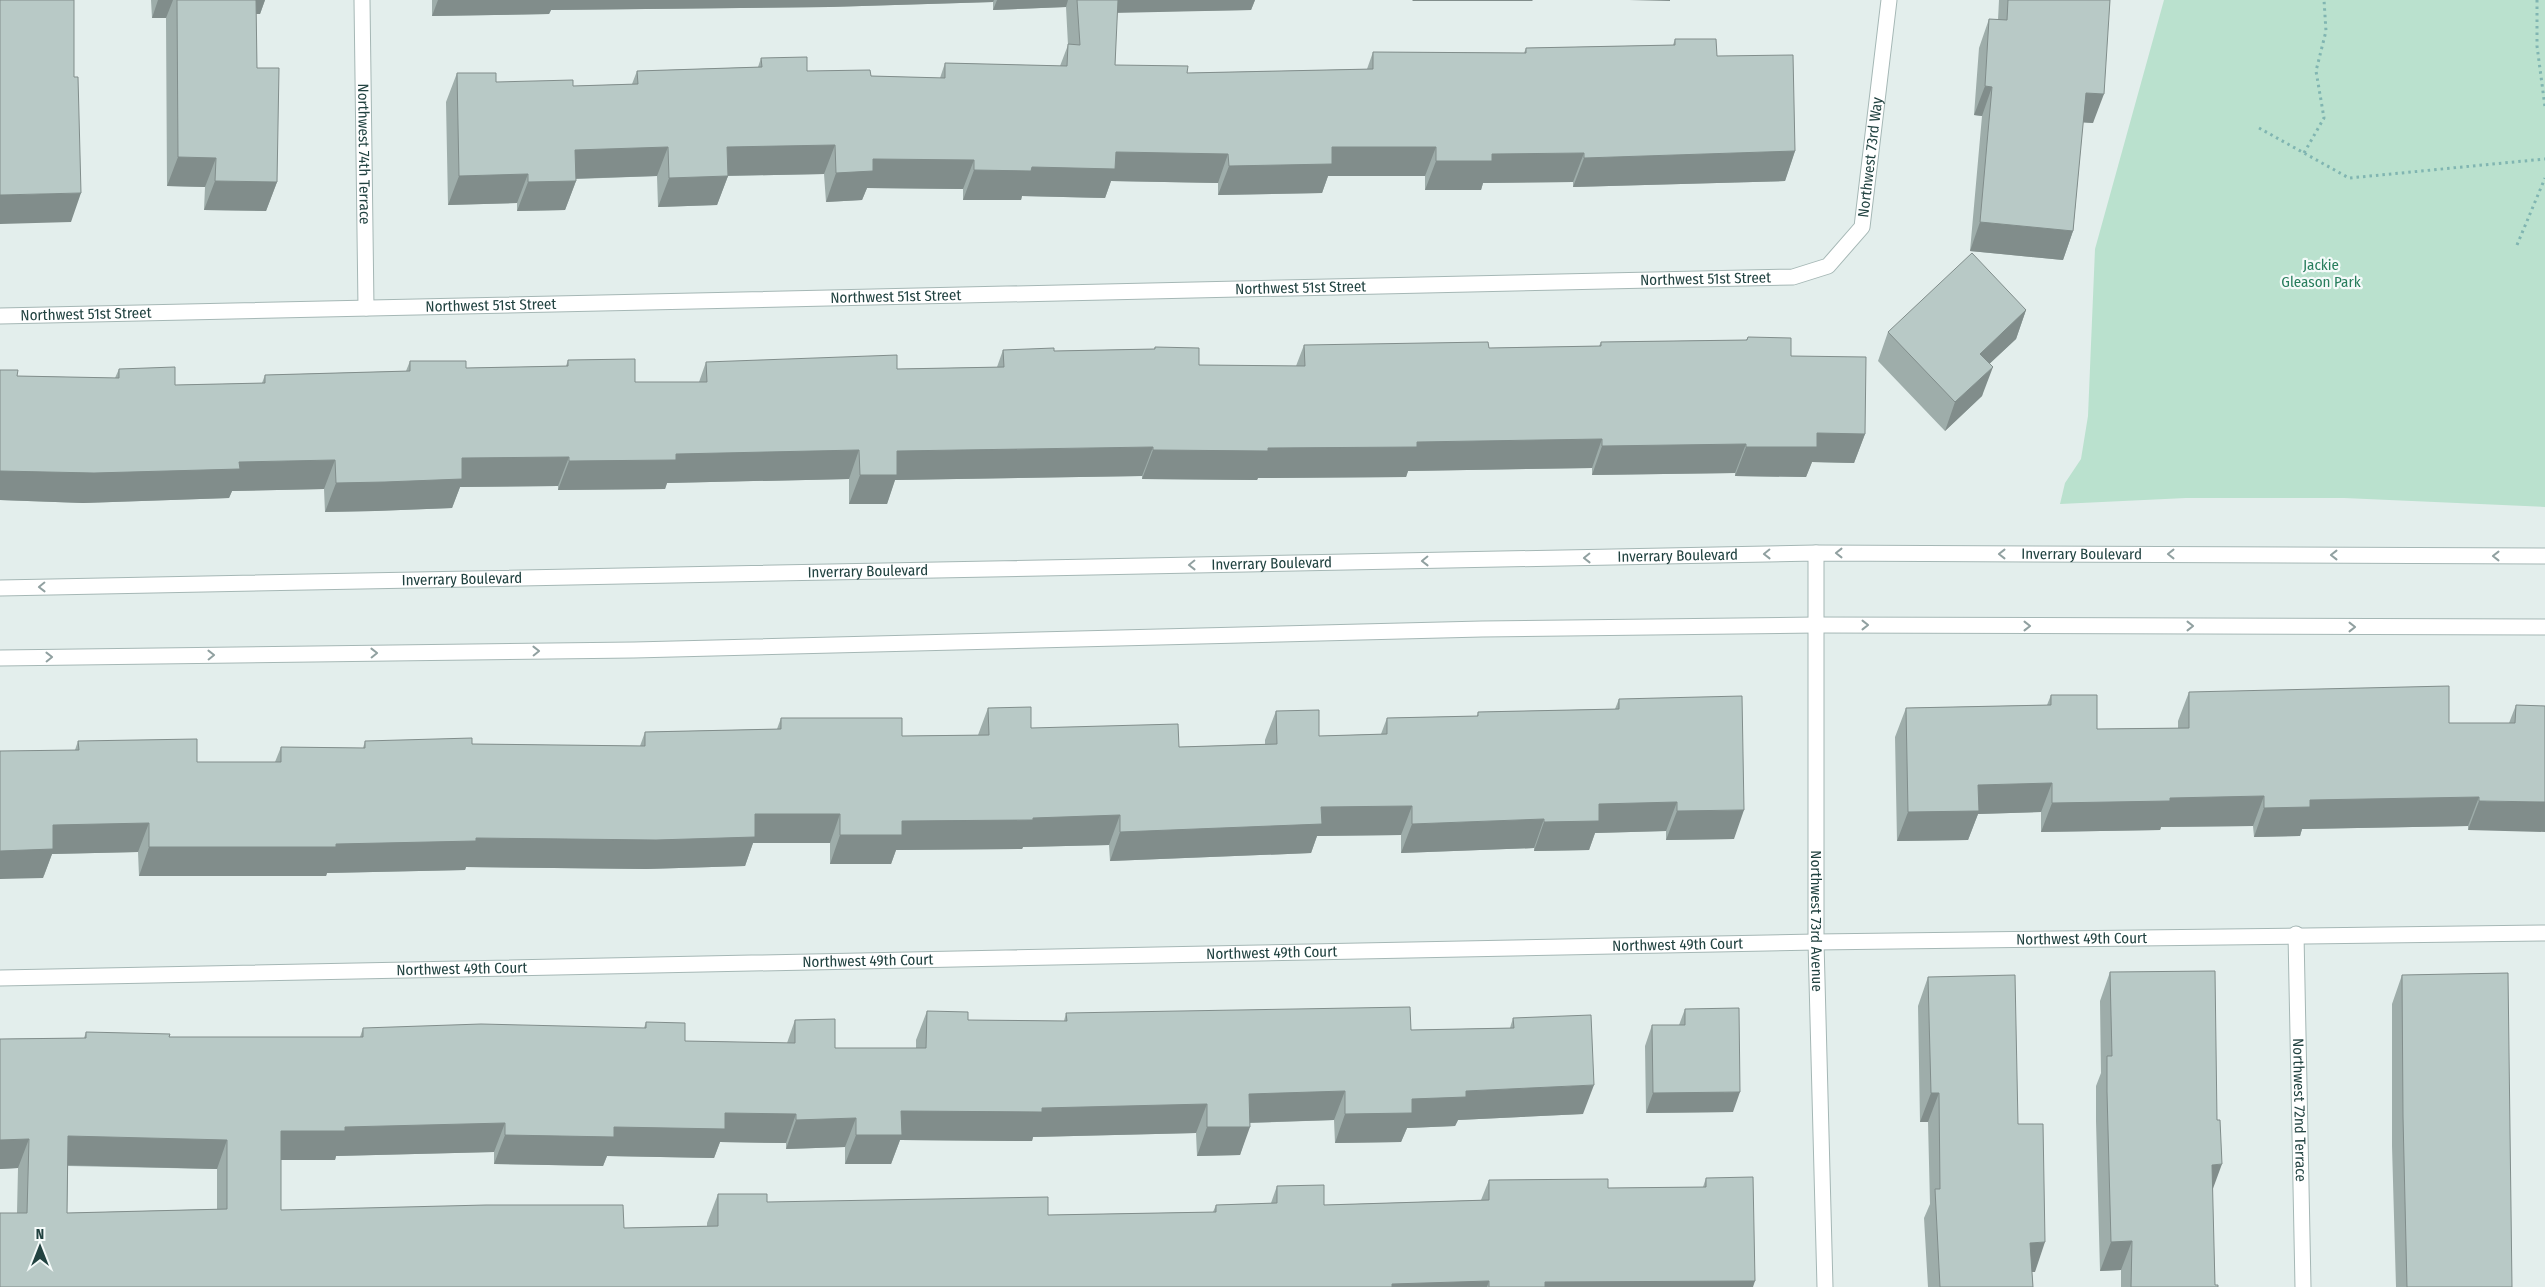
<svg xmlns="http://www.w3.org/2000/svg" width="2545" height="1287" font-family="'Fira Sans Condensed',sans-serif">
	<rect width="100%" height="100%" fill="#e3eeec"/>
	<!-- green -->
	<path fill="#bae1ce" d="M2164,0H2545V507L2344,498H2186L2060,504L2065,483L2081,459L2088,416L2095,249Z"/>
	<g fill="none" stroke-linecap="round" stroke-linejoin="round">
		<defs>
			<g id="minor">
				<path id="s1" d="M362,0L366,308"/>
				<path id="s2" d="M0,316L1793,277L1828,266L1862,227L1889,0"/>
				<path id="s3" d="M1816,553V942L1825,1287"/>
				<path id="s4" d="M0,588L1816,553L2545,556"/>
				<path d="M0,658L634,650L1482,629L1816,625L2545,627"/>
				<path id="s5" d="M2296,934L2303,1287"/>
				<path id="s6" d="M0,978L1816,942L2545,933"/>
			</g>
		</defs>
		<!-- minor casing -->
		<use href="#minor" stroke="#a5b7b5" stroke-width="17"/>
		<!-- path -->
		<path stroke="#80b5b1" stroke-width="3" stroke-dasharray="2.5 4" stroke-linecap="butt" d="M2537,0V46L2545,107
			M2259,128L2349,178L2545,159
			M2304,153L2324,118L2316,71L2326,31L2324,0
			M2517,245L2545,178"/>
		<!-- minor -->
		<use href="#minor" stroke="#fff" stroke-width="15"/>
	</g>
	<!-- wall -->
	<path fill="#9eadaa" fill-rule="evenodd" d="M151,0H265L260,14H256L257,68L277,182L266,211L204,210L205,187L167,186L166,18H152Z
		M432,0H1255L1251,10L1117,12L1115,65L1187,73L1367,69L1373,52L1524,53L1526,48L1673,45L1675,39L1717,56L1795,151L1785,181L1573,187V182L1483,183L1481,190H1425V176H1328L1322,193L1218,195V183L1111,181L1105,198L1022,196L1021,200H963V189L867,188L862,200L826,202L824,174L728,176L717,205L658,207L657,176L576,179V181L565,210L517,211V203L448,205L446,102L457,73L496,82L573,86L632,84L637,71L758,67L761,58L807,71L871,76L940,78L945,63L1060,66L1068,45L1066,7L993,10V2L829,7L551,10L549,14L432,16Z
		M1999,0H2110L2093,123L2083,122L2073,231L2063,260L1970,251L1982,116L1974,115L1979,48L1989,19L1998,20Z
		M2026,310L2016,339L1989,364L1982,396L1945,431L1878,361L1888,332Z
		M1748,337L1791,356L1865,434L1854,463L1812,462L1806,477L1735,476V473L1592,475V468L1408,471L1406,477L1258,478L1257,480L1142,479V476L895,480L887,504H849V479L667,483L665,489L558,490V486L460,487L452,508L375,511L325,512L324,489L232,491L229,498L83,503L0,500V370L17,376L115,378L119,369L175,385L262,383L265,375L406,371L410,361L466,368L566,366L568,360L635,382H699L706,362L897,369L997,367L1003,350L1054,351L1154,349L1155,347L1199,365L1296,366L1304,345L1489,348L1599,346L1601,342L1746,340Z
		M2189,692L2449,723H2509L2516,705L2545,706L2468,830V826L2302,829L2300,836L2254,837L2253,826L2161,827L2160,830L2041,832V812L1978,814L1968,840L1897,841L1895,737L1906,708L2047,705L2051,695L2097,729L2178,728V721Z
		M1619,699L1734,839L1666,840V831L1595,833L1589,850L1534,851V848L1401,853V835L1317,836L1311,853L1110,861L1109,845L1023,847L1022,849L896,850L891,864H830V843H753L745,866L646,869L466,867L465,870L327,873L326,876H139L138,852L52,854L43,878L75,750L78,741L197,762H275L281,747L363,748L365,741L472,744L640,746L645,732L777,729L781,718L902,736L978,735L988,708L1031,728L1179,747L1265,744V740L1276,711L1319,736L1381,734L1387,718L1477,716L1478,712L1615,709Z
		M2110,972L2212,1190L2215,1285L2218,1287H2121V1270L2100,1271L2096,1121V1086L2101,1073L2100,1001Z
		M2402,975L2512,1287H2396L2392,1146V1004Z
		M1928,977L2018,1124L2035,1272H2032L2033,1287H1928L1924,1218L1930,1204L1928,1122H1920L1918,1006Z
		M1685,1009L1733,1112L1646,1113L1645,1046L1652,1025H1679Z
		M927,1011L968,1020L1064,1021L1066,1013L1411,1030L1510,1028L1513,1018L1583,1114L1458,1120L1455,1126L1407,1128L1401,1142L1335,1143L1334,1120L1250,1123L1240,1155L1197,1156L1196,1133L1033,1137L1032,1141L900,1140L891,1164H845V1147L786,1149V1143L720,1142L714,1158L607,1156L603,1166L494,1164V1152L336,1156L335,1160H281V1210L624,1228L707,1226V1223L718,1194L767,1202L1048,1215L1213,1212L1216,1205L1271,1203L1277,1186L1324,1205L1481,1200L1489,1180L1608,1188L1703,1187L1706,1178L1753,1287H0L17,1213L18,1168L0,1169V1039L84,1038L86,1032L169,1037H360L363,1028H644L646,1022L685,1041L787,1043L795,1020L835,1048H916V1040ZM68,1166L217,1169V1209L67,1213Z"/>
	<!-- shaded-wall -->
	<path fill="#818d8b" d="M158,0H173L166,18H152Z
		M251,0H265L260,14H245Z
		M438,0H994L993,2L829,7L551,10L549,14L432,16Z
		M997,0H1068L1066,7L993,10Z
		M1113,0H1255L1251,10L1112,13Z
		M1413,0H1533L1532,1H1412Z
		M1629,0H1670V1Z
		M1985,86L1992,87L1982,116L1974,115Z
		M2086,93L2104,94L2093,123L2075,122Z
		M835,145L824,174L716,176L727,147Z
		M668,147L657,176L564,179L575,150Z
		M1332,147H1436L1425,176H1328L1322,193L1218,195L1229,166Z
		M1795,151L1785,181L1573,187L1584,158Z
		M1116,152L1228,154L1218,183L1111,181L1105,198L1022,196L1021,200H963L974,170L1032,167Z
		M1584,153L1573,182L1483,183L1481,190H1425L1436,161L1492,154Z
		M178,157L216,158L205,187L167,186Z
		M873,159L974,160L963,189L867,188L862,200L826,202L836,173Z
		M528,174L517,203L448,205L459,176Z
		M728,176L717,205L658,207L669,178Z
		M215,181L277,182L266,211L204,210Z
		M576,181L565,210L517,211L528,182Z
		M81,193L71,222L0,224V195Z
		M1980,222L2073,231L2063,260L1970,251Z
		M2026,310L2016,339L1969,383L1980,354Z
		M1993,367L1982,396L1945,431L1955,402Z
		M1817,433L1865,434L1854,463L1812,462L1806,477L1735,476L1746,447Z
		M1602,439L1592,468L1408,471L1406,477L1258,478L1257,480L1142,479L1153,450L1268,448L1417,442Z
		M1746,444L1735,473L1592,475L1602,446Z
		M1153,447L1142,476L895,480L887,504H849L860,475L897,451Z
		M859,450L849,479L667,483L665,489L558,490L569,461L676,454Z
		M569,457L558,486L460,487L452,508L375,511L325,512L336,483L462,458Z
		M335,460L324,489L232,491L229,498L83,503L0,500V471L239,462Z
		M2052,783L2041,812L1978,814L1968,840L1897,841L1908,812L1978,785Z
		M2264,796L2253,826L2161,827L2160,830L2041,832L2052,803L2170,798Z
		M2479,797L2468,826L2302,829L2300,836L2254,837L2264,808L2310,800Z
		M2479,801L2545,802V832L2468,830Z
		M1677,802L1666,831L1595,833L1589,850L1534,851L1544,822L1599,804Z
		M1412,806L1401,835L1317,836L1311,853L1110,861L1120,832L1321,807Z
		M1744,810L1734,839L1666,840L1677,811Z
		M755,814H840L830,843H753L745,866L646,869L466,867L465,870L327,873L326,876H139L149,847L336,844L476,838Z
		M1120,815L1109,845L1023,847L1022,849L896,850L891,864H830L840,835L902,821Z
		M1544,819L1534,848L1401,853L1412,824Z
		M149,823L138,852L52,854L43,878L0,879V851L53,825Z
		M1594,1085L1583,1114L1458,1120L1455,1126L1407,1128L1401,1142L1335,1143L1345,1114L1412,1099L1466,1091Z
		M1345,1091L1334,1120L1239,1123L1249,1094Z
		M1740,1092L1733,1112L1646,1113L1653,1093Z
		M1931,1093H1939L1928,1122H1920Z
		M1207,1104L1196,1133L1033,1137L1032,1141L900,1140L891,1164H845L856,1135L901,1111Z
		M725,1113L796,1114L786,1143L720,1142L714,1158L607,1156L603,1166L494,1164L505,1135L614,1127Z
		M856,1118L845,1147L786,1149L796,1120Z
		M505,1123L494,1152L336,1156L335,1160H271L281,1131L345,1127Z
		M1207,1127H1250L1240,1155L1197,1156Z
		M68,1136L227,1140L217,1169L58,1165Z
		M29,1139L18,1168L0,1169V1140Z
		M2222,1164L2211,1194L2212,1165Z
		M2132,1241L2121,1270L2100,1271L2111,1242Z
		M2045,1242L2035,1272H2020L2030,1243Z
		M1489,1281L1487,1287H1391L1392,1284Z
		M1755,1281L1753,1287H1544L1545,1282Z"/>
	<!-- building -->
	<path fill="#b8c9c6" stroke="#818d8b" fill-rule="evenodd" d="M0,0H74V77H78L81,193L0,195Z
		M177,0H256L257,68H279L277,182L215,181L216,158L178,157Z
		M1077,0H1118L1115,65L1188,66L1187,73L1373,69V52L1526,53V48L1675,45V39H1716L1717,56L1793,55L1795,151L1584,158V153L1492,154V161H1436V147H1332V164L1229,166L1228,154L1116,152L1115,169L1032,167L1031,171L974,170V160L873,159V171L836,173L835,145L727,147L728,176L669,178L668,147L575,150L576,181L528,182V174L459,176L457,73H496V82L573,80V86L638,84L637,71L762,67L761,58L807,57V71L870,70L871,76L945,78V63L1067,66L1068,44L1080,45Z
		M2008,0H2110L2104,94L2086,93L2073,231L1980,222L1992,87L1985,86L1989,19L2007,20Z
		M1972,253L2026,310L1980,354L1993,367L1955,402L1888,332Z
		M1748,337L1791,338V356L1866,357L1865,434L1817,433V447H1746V444L1602,446V439L1417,442V447L1268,448V451L1153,450V447L897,451V475H860L859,450L676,454V460L569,461V457L462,458V479L385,482L336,483L335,460L239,462L240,469L94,473L0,471V370H18L17,376L119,378V369L175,367V385L265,383V375L410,371V361H466V368L568,366V360L635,359V382H707L706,362L897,355V369L1004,367L1003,350L1054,348V351L1155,349V347L1199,348V365L1305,366L1304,345L1488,342L1489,348L1601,346V342L1747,340Z
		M2449,686V723H2515L2516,705L2545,706V802L2479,801V797L2310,800V807L2264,808V796L2170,798V801L2052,803V783L1978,785L1979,811L1908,812L1906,708L2051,705V695H2097V729L2189,728V692Z
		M1742,696L1744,810L1677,811V802L1599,804V821L1544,822V819L1412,824V806L1321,807L1322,824L1120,832V815L1033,818V820L902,821V835H840V814H755V837L656,840L476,838V841L336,844V847H149V823L53,825V849L0,851V751L79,750L78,741L197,739V762H281V747L365,748V741L472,738V744L645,746V732L781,729V718H902V736L989,735L988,708L1031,707V728L1178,724L1179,747L1277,744L1276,711L1319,710V736L1387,734V718L1478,716V712L1619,709V699Z
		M2215,971L2217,1120H2220L2222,1164L2212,1165L2215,1285H2218V1287H2131L2132,1241L2111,1242L2107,1092V1056H2112L2110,972Z
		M2508,973L2512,1287H2407L2403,1117L2402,975Z
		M2015,975L2018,1124H2043L2045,1242L2030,1243L2033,1287H1940L1935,1189H1940L1939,1093H1931L1928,977Z
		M1410,1007L1411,1030L1514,1028L1513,1018L1591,1015L1594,1085L1466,1091V1097L1412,1099V1113L1345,1114V1091L1249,1094L1250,1127H1207V1104L1042,1108V1112L901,1111L902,1135H856V1118L796,1120V1114L725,1113V1129L614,1127V1137L505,1135V1123L345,1127V1131H281V1210L486,1205H623L624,1228L718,1226V1194H767V1202L1048,1197V1215L1216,1212V1205L1277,1203V1186L1324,1185V1205L1489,1200V1180L1608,1179V1188L1706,1187V1178L1753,1177L1755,1281L1545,1282V1287H1489V1281L1392,1284V1287H0V1213H27L29,1139L0,1140V1039L86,1038V1032L170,1034L169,1037H363V1028L481,1024L646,1028V1022L685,1023V1041L795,1043V1020L835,1019V1048H926L927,1011L968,1012V1020L1067,1021L1066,1013ZM68,1136L227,1140V1209L67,1213Z
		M1739,1008L1740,1092L1653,1093L1652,1025H1685V1009Z"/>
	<!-- one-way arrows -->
	<defs><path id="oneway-chevron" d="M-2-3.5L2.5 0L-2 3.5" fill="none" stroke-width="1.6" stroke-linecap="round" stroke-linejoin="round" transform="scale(1.25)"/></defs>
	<g stroke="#90a0a0">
		<use href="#oneway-chevron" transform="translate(1839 553) rotate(-180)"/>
		<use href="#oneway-chevron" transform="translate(1767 554) rotate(179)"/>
		<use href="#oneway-chevron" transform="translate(2002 554) rotate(-180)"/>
		<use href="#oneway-chevron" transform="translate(2171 554) rotate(-180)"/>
		<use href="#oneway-chevron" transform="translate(2334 555) rotate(-180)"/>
		<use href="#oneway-chevron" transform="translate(2496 556) rotate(-180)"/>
		<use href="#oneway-chevron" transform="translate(1587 558) rotate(179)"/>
		<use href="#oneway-chevron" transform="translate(1425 561) rotate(179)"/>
		<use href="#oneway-chevron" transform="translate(1192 565) rotate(179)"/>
		<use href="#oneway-chevron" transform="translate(42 587) rotate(179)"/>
		<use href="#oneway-chevron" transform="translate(1865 625)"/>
		<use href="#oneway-chevron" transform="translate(2027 626)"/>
		<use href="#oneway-chevron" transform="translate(2190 626)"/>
		<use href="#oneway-chevron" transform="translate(2352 627)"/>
		<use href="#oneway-chevron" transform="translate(536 651) rotate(-1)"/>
		<use href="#oneway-chevron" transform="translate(374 653) rotate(-1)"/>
		<use href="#oneway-chevron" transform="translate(211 655) rotate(-1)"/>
		<use href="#oneway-chevron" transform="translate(49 657) rotate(-1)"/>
	</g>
	<g text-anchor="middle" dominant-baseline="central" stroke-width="4.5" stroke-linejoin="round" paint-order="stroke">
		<!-- street labels -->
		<g font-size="15" fill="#214240" stroke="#f4faf9">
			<text stroke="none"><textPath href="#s1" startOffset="154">Northwest 74th Terrace</textPath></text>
			<text stroke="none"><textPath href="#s2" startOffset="1952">Northwest 73rd Way</textPath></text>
			<text stroke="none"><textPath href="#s2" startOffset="1706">Northwest 51st Street</textPath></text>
			<text stroke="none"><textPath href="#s2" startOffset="1301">Northwest 51st Street</textPath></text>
			<text stroke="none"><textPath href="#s2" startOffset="896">Northwest 51st Street</textPath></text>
			<text stroke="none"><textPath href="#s2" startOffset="491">Northwest 51st Street</textPath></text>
			<text stroke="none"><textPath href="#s2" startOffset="86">Northwest 51st Street</textPath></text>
			<text stroke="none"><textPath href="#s4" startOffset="2082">Inverrary Boulevard</textPath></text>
			<text stroke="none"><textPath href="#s4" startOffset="1678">Inverrary Boulevard</textPath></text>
			<text stroke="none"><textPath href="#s4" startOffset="1272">Inverrary Boulevard</textPath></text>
			<text stroke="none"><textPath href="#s4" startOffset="868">Inverrary Boulevard</textPath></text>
			<text stroke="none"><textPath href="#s4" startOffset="462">Inverrary Boulevard</textPath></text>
			<text stroke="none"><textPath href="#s3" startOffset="368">Northwest 73rd Avenue</textPath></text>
			<text stroke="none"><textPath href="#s6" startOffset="2082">Northwest 49th Court</textPath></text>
			<text stroke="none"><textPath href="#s6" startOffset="1678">Northwest 49th Court</textPath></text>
			<text stroke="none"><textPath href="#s6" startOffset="1272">Northwest 49th Court</textPath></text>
			<text stroke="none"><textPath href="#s6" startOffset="868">Northwest 49th Court</textPath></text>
			<text stroke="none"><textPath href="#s6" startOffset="462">Northwest 49th Court</textPath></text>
			<text stroke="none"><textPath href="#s5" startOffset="176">Northwest 72nd Terrace</textPath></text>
		</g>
		<!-- park labels -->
		<g font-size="15" fill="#277d5c" stroke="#f4faf9">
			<text x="2321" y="265">Jackie<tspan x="2321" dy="17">Gleason Park</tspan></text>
		</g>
	</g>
	<!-- north arrow -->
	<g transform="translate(40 1247)" stroke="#f4faf9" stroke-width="4" paint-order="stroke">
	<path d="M0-4L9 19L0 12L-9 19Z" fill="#214240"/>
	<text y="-8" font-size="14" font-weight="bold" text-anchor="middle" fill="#214240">N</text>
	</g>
</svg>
